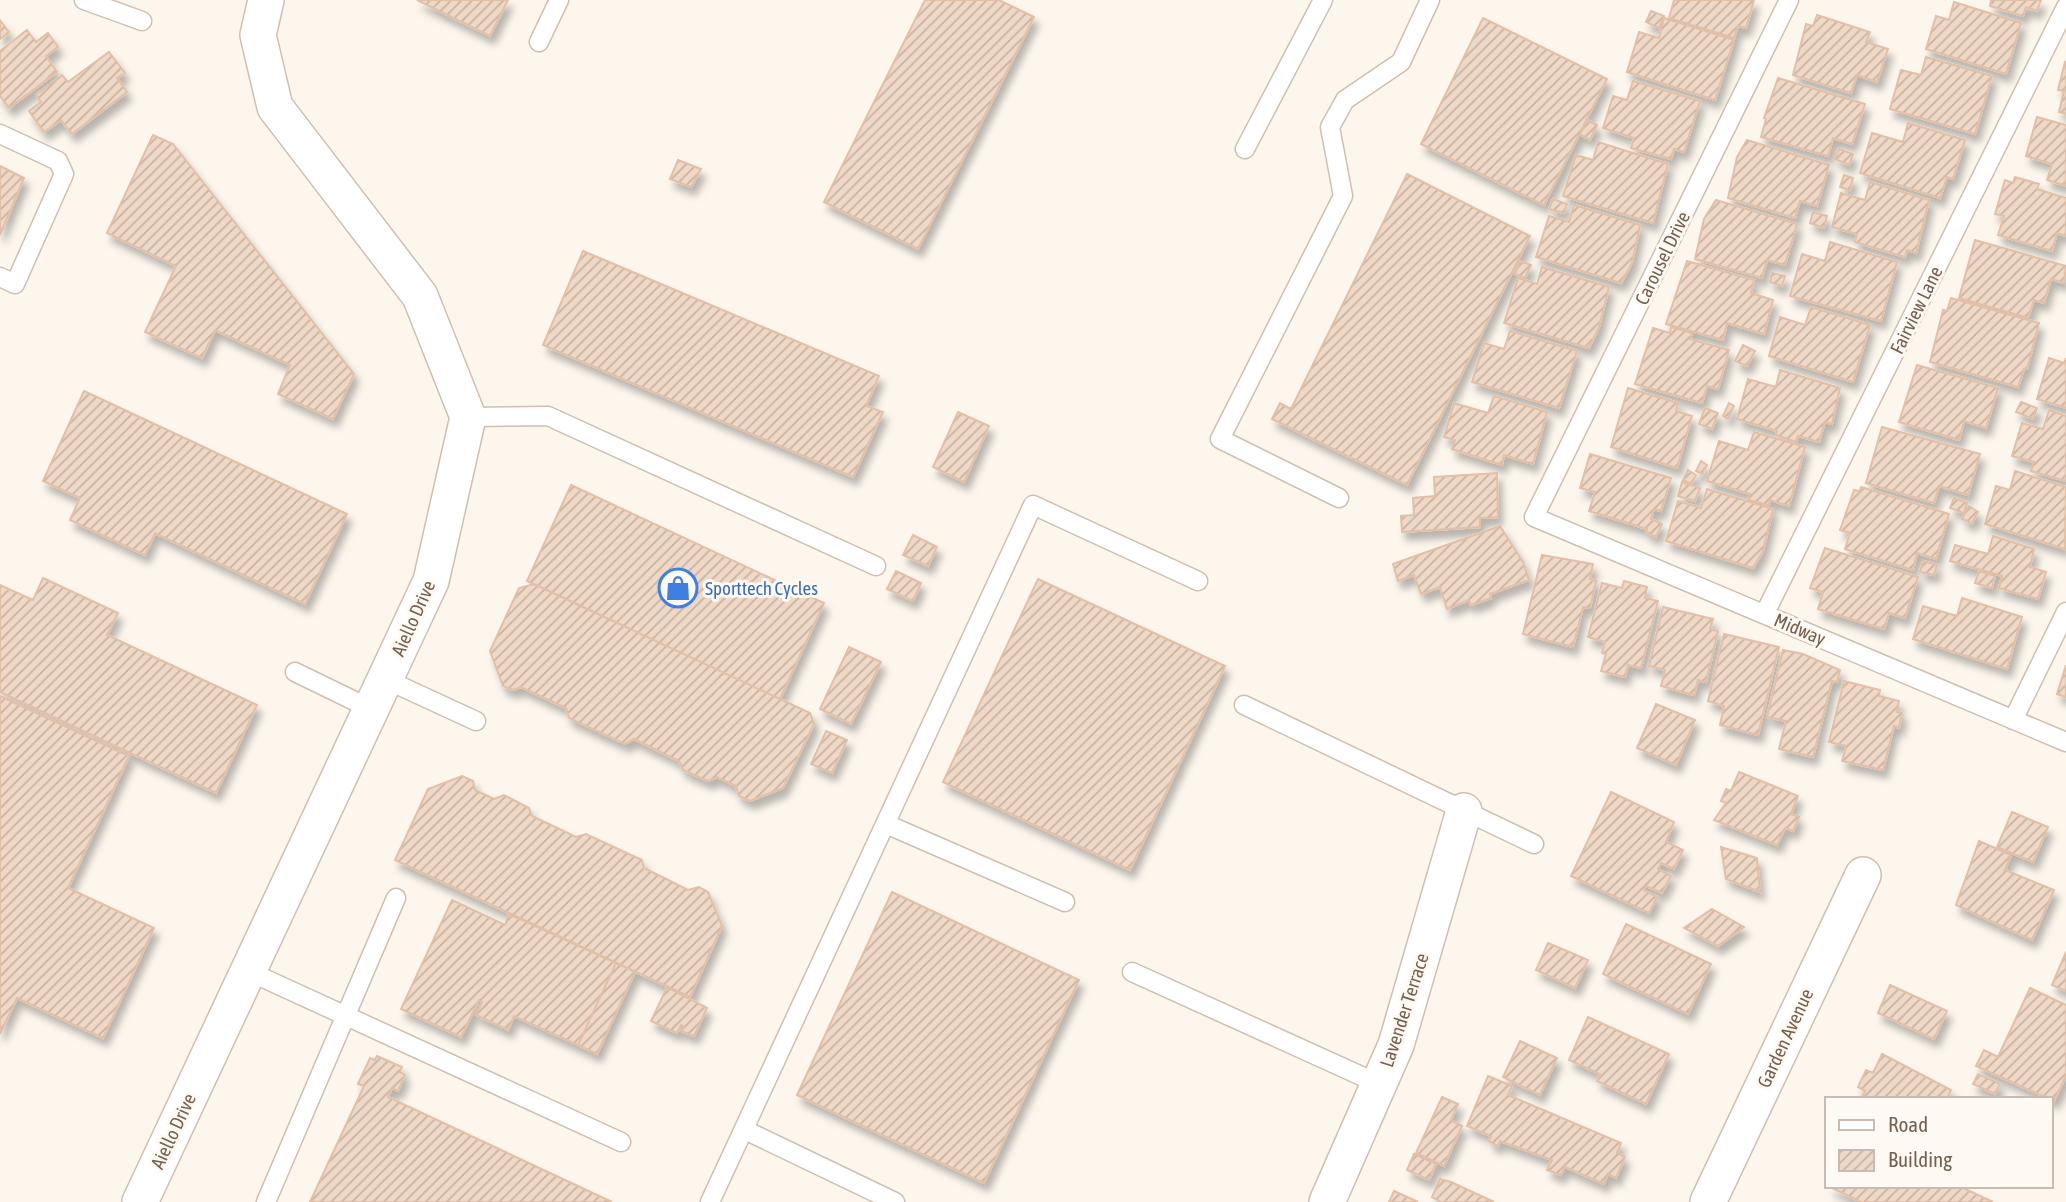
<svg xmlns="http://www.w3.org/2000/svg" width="2066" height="1202" font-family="'Asap Condensed',sans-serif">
	<defs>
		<pattern id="building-hatch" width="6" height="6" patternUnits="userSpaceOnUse" patternTransform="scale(1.75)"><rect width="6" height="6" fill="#f0d8c6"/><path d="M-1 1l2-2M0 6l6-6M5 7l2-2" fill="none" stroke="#c7b2a3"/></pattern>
		<filter id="shadow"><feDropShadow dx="4.5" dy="8" stdDeviation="3.5" flood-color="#0004"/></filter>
	</defs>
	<rect width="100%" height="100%" fill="#fcf6ed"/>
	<!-- building -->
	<path fill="url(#building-hatch)" stroke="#e2bfa7" stroke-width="2" filter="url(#shadow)" d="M417,0H508L490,36Z
		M925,0H999L1034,17L918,249L824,202Z
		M1674,0H1754L1746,28L1738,26L1734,38L1669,18Z
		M1991,0H2041L2037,11L2026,7L2023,16L1990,6Z
		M1954,2L2021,23L2006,74L1926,49L1936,16L1949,20Z
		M1651,11L1664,16L1659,28L1646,22Z
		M1817,15L1870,32L1866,42L1888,49L1877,82L1857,75L1851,93L1793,75L1806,24L1813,26Z
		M1483,18L1607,79L1544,205L1421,144Z
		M1664,18L1734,40L1715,100L1627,72L1639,32L1659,38Z
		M0,20L9,32L0,39Z
		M27,30L36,42L48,33L58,47L46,56L57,72L9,108L0,96V51Z
		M109,52L125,73L117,78L127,92L72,134L61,120L44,132L29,111L41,102L36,95L62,75L68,82Z
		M1926,57L1992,76L1975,134L1890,109L1901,70L1921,75Z
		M2065,62L2066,63V114L2059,112L2064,91L2058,90Z
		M1778,78L1865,104L1852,144L1833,138L1828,156L1761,137L1766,119L1764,118Z
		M1633,81L1700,101L1684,152L1674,149L1671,159L1631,148L1634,138L1603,128L1613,96L1627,100Z
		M2037,117L2066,125V186L2047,180L2052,164L2026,156Z
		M1587,120L1597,125L1590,140L1580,134Z
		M1908,123L1965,140L1953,179L1947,177L1940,198L1860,173L1872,133L1903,142Z
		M153,135L173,144L354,374L333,419L278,394L290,365L215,330L202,358L145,332L176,266L107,233Z
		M1747,140L1829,165L1817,206L1800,201L1795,218L1728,198L1737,157Z
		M1598,142L1668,164L1653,223L1563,196L1576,155L1593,160Z
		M1839,149L1853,154L1849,165L1835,159Z
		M678,160L701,169L691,187L670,179Z
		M0,166L24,178L0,235Z
		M1407,174L1530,236L1407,485L1272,419L1280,403L1291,409Z
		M1844,175L1853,178L1850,190L1840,187Z
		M2015,177L2039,184L2037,189L2066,198V236L2057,233L2052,251L1998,235L2004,216L1995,214L2005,180L2013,183Z
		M1870,182L1929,200L1916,253L1907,250L1905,257L1855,242L1857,234L1832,227L1841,193L1865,200Z
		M1553,199L1567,204L1564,213L1549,209Z
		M1716,200L1797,224L1785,265L1767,260L1762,278L1695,259L1704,219Z
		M1574,205L1640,225L1632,263L1621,283L1536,257L1549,216L1569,222Z
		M1813,212L1827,216L1824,228L1810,223Z
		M1975,240L2066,266L2064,283L2051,279L2044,303L2034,300L2028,318L1959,298Z
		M1830,242L1897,262L1881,321L1790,296L1802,254L1825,261Z
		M583,251L879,376L866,406L883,412L853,477L543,345Z
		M1520,261L1531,265L1525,278L1515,274Z
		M1687,261L1754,280L1751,293L1773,300L1764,334L1727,323L1723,340L1666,324Z
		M1542,267L1609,287L1599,327L1589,348L1504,323L1518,278L1537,284Z
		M1772,273L1785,276L1782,286L1770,282Z
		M1951,298L2039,323L2027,369H2024L2018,387L1930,362L1943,310L1947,311Z
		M1811,307L1870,325L1853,382L1769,356L1780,317L1805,325Z
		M1671,327L1692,333L1690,339L1729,350L1718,389L1707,386L1702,403L1635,384L1653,328L1670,333Z
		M1510,331L1577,351L1559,408L1472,382L1484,343L1504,349Z
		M1743,345L1755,351L1747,366L1735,361Z
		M2049,358L2064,363L2066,358V408L2037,399Z
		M1917,365L1998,388L1986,428L1964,421L1959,440L1899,422Z
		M1780,370L1840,388L1832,424L1825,422L1819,442L1798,436L1796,442L1776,435L1777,431L1737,419L1748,379L1776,387Z
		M1628,388L1678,403L1676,411L1692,416L1677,468L1611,447Z
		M84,391L347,514L305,604L155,533L145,555L70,520L80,498L43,481Z
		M1494,396L1547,412L1533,464L1504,455L1502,465L1452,449L1455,440L1444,437L1454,403L1488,413Z
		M2021,402L2037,408L2033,419L2016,412Z
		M1729,403L1734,406L1728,419L1723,416Z
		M1705,408L1718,413L1712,429L1699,424Z
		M2049,410L2066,416V481L2031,471L2034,462L2012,456L2022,423L2043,429Z
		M958,412L989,426L964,482L933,467Z
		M1882,427L1980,454L1968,495L1939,486L1934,503L1866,483Z
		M1754,432L1805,447L1789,506L1770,500L1769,505L1748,500L1750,494L1707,481L1719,441L1748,450Z
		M1590,454L1671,478L1661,511L1654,509L1651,519L1662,524L1656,537L1646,532L1647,529L1589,511L1595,492L1580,488Z
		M1701,461L1707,465L1702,474L1696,471Z
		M1688,470L1696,475L1691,484L1683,480Z
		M2015,471L2066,487L2065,549L1985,524L1996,486L2010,490Z
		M1497,473L1498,517L1480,518V527L1402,532L1401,516L1414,515L1413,498L1435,496L1434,477Z
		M1682,482L1700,488L1695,501L1678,496Z
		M571,485L824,603L780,699L527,581Z
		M1861,487L1949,514L1936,559L1917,553L1913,570L1845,549L1850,533L1840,530L1854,490L1860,491Z
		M1707,489L1773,509L1763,551L1753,568L1666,541L1678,501L1701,508Z
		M1954,498L1967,503L1964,513L1950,508Z
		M1969,506L1978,512L1972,523L1962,519Z
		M1500,526L1523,562L1529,580L1490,594L1491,598L1471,605L1469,600L1447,609L1440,587L1421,594L1414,575L1398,581L1393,564Z
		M913,535L937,547L928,566L903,555Z
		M1993,536L2034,549L2030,567L2046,572L2038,599L1999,588L2002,576L1950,561L1955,545L1988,554Z
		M1825,548L1918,577L1905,618L1889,613L1884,629L1818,609L1823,592L1810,588Z
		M1542,555L1593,564L1590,579L1596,581L1590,608L1583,607L1573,647L1523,634Z
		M1923,561L1937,565L1934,575L1920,572Z
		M896,571L921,583L913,601L887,589Z
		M1979,571L1995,576L1992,588L1975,583Z
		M43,578L118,613L107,635L257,705L216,793L0,692V585L33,600Z
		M1038,579L1225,666L1130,870L943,782Z
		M1624,581L1647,587L1645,598L1658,601L1641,668L1628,665L1625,677L1601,671L1606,654L1602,653L1605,642L1588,637L1602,583L1622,588Z
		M534,584L810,713L814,724L783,788L750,801L739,796L736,786L717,777L708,781L683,770L679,761L634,739L625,744L569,718L566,708L521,687L513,690L503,686L490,651L519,588Z
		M1962,598L2022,617L2007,669L1913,639L1923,606L1957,616Z
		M1663,607L1713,619L1710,629L1718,631L1706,682L1698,680L1694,695L1661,686L1665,670L1649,666Z
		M1724,634L1779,647L1758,735L1720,725L1724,706L1708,701Z
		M849,647L881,662L851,724L820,709Z
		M1783,650L1803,654L1840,670L1837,682L1832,681L1813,757L1779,749L1786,721L1767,717Z
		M2066,665V697L2057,694Z
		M1844,681L1880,690L1879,696L1899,701L1897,712L1902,713L1899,728L1894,726L1883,770L1842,761L1846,746L1829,742Z
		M0,696L129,756L68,888L154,928L103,1038L17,998L0,1034Z
		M1656,704L1695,720L1676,765L1637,748Z
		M826,731L847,740L832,773L811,764Z
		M1739,772L1798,796L1791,814L1799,817L1793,831L1785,828L1777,845L1714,820L1726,803L1721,801L1726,789L1731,791Z
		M462,776L473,781L475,790L494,799L504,795L529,808L532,816L576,837L586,834L642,860L644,868L688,890L699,887L708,892L722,926L690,997L395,860L428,789Z
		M1611,792L1674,822L1666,842L1683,850L1674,869L1661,863L1658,869L1671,876L1662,893L1646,886L1644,890L1657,897L1649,913L1571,876Z
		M2012,812L2048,827L2033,862L1997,847Z
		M1979,841L2011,855L2005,870L2054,890L2032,940L1956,905Z
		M1721,847L1757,858L1760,892L1726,879Z
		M892,892L1079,980L984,1183L797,1095Z
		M452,900L505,925L509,914L616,963L578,1045L514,1016L508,1030L476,1015L482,1002L479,1000L461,1037L401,1009Z
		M1712,909L1744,927L1718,946L1684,928Z
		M1626,924L1711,964L1688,1014L1603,974Z
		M1548,943L1588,960L1575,988L1536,970Z
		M2066,952V991L2052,985Z
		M616,963L635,972L597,1054L578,1045Z
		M1890,985L1947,1011L1934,1039L1878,1013Z
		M667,987L707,1008L694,1036L681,1031L684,1027L681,1025L677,1033L651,1021Z
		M2030,988L2066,1005V1076L2054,1101L1976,1066L1984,1050L1998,1057Z
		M1588,1017L1669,1054L1646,1104L1597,1081L1600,1074L1569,1060Z
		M1520,1041L1557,1058L1540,1095L1503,1077Z
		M1882,1054L1951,1090L1947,1099H1861L1865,1091L1858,1087L1866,1070L1873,1073Z
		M377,1056L402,1067L400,1072L405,1075L398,1091L392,1088L388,1097L612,1202H310L364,1086L358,1084L370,1058L375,1060Z
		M1978,1074L2000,1084L1995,1094L1973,1084Z
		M1488,1076L1512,1086L1508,1095L1621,1143L1617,1153L1625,1157L1616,1178L1608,1174L1604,1184L1565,1167L1561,1175L1547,1170L1552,1160L1500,1141L1498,1146L1489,1141L1491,1136L1467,1126Z
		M1442,1097L1458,1104L1451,1120L1462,1126L1444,1166L1416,1153Z
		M1414,1154L1436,1164L1429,1180L1407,1170Z
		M1440,1179L1451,1182L1494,1202H1441L1432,1197Z
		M1828,1186H1959L1993,1202H1861Z
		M1394,1191L1418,1202H1389Z"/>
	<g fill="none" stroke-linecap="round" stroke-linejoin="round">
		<defs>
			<path id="service" d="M84,0L142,21
				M1789,0L1534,517L2066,742
				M539,42L559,0
				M0,134L58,161L64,174L15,284L0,277
				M1245,149L1323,0
				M468,417L548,416L876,566
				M1339,498L1220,439L1343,196L1330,127L1345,100L1401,62L1430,0
				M1765,613L2066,7
				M295,672L371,709
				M385,679L476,721
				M1244,705L1534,844
				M2013,720L2066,612
				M886,824L1065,902
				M248,971L621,1142
				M1132,972L1379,1084
				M745,1130L895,1202
				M266,1202L396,898
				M710,1202L1033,505L1198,581"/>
			<path id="minor" d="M140,1202L431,581L468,417L420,296L275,107L258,35L266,0
				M1327,1202L1396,1045L1464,811
				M1708,1202L1863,875"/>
		</defs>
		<!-- service casing -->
		<use href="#service" stroke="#cebfb2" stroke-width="21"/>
		<!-- minor casing -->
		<use href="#minor" stroke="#cebfb2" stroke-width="38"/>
		<!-- service -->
		<use href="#service" stroke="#fff" stroke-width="18"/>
		<!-- minor -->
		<use href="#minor" stroke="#fff" stroke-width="35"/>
	</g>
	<!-- icons -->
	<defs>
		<symbol id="shop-ring" viewBox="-11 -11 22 22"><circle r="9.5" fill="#fefaf3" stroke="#3f7fe0" stroke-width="1.5"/><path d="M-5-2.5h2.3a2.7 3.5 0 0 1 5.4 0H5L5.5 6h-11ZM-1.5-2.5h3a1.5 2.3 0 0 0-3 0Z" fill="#3f7fe0"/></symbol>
	</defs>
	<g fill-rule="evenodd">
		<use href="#shop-ring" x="656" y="566" width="44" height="44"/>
	</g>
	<g text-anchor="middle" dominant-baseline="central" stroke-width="6" stroke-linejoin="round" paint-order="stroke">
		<!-- street labels -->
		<g font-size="19" fill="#775f50" stroke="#fefaf3">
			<text transform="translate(1662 258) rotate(-64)">Carousel Drive</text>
			<text transform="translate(1916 310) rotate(-64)">Fairview Lane</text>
			<text transform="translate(413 618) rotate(-66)">Aiello Drive</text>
			<text transform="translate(1800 629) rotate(23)">Midway</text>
			<text transform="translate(1404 1010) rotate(-72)">Lavender Terrace</text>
			<text transform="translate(1785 1038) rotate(-65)">Garden Avenue</text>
			<text transform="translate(173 1131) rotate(-65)">Aiello Drive</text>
		</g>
		<!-- shop labels -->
		<g font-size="19" fill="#366cbe" stroke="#fefaf3" text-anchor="start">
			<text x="705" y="588">Sporttech Cycles</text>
		</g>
	</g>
	<!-- legend -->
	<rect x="1825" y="1097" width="228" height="91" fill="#fefaf3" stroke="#c8bcb2" stroke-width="2"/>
	<rect x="1839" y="1120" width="35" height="10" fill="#ffffff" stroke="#c8bcb2" stroke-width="2"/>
	<text x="1888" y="1132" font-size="21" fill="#775f50">Road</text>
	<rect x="1839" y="1150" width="35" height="21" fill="url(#building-hatch)" stroke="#c8bcb2" stroke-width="2"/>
	<text x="1888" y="1167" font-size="21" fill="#775f50">Building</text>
</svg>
